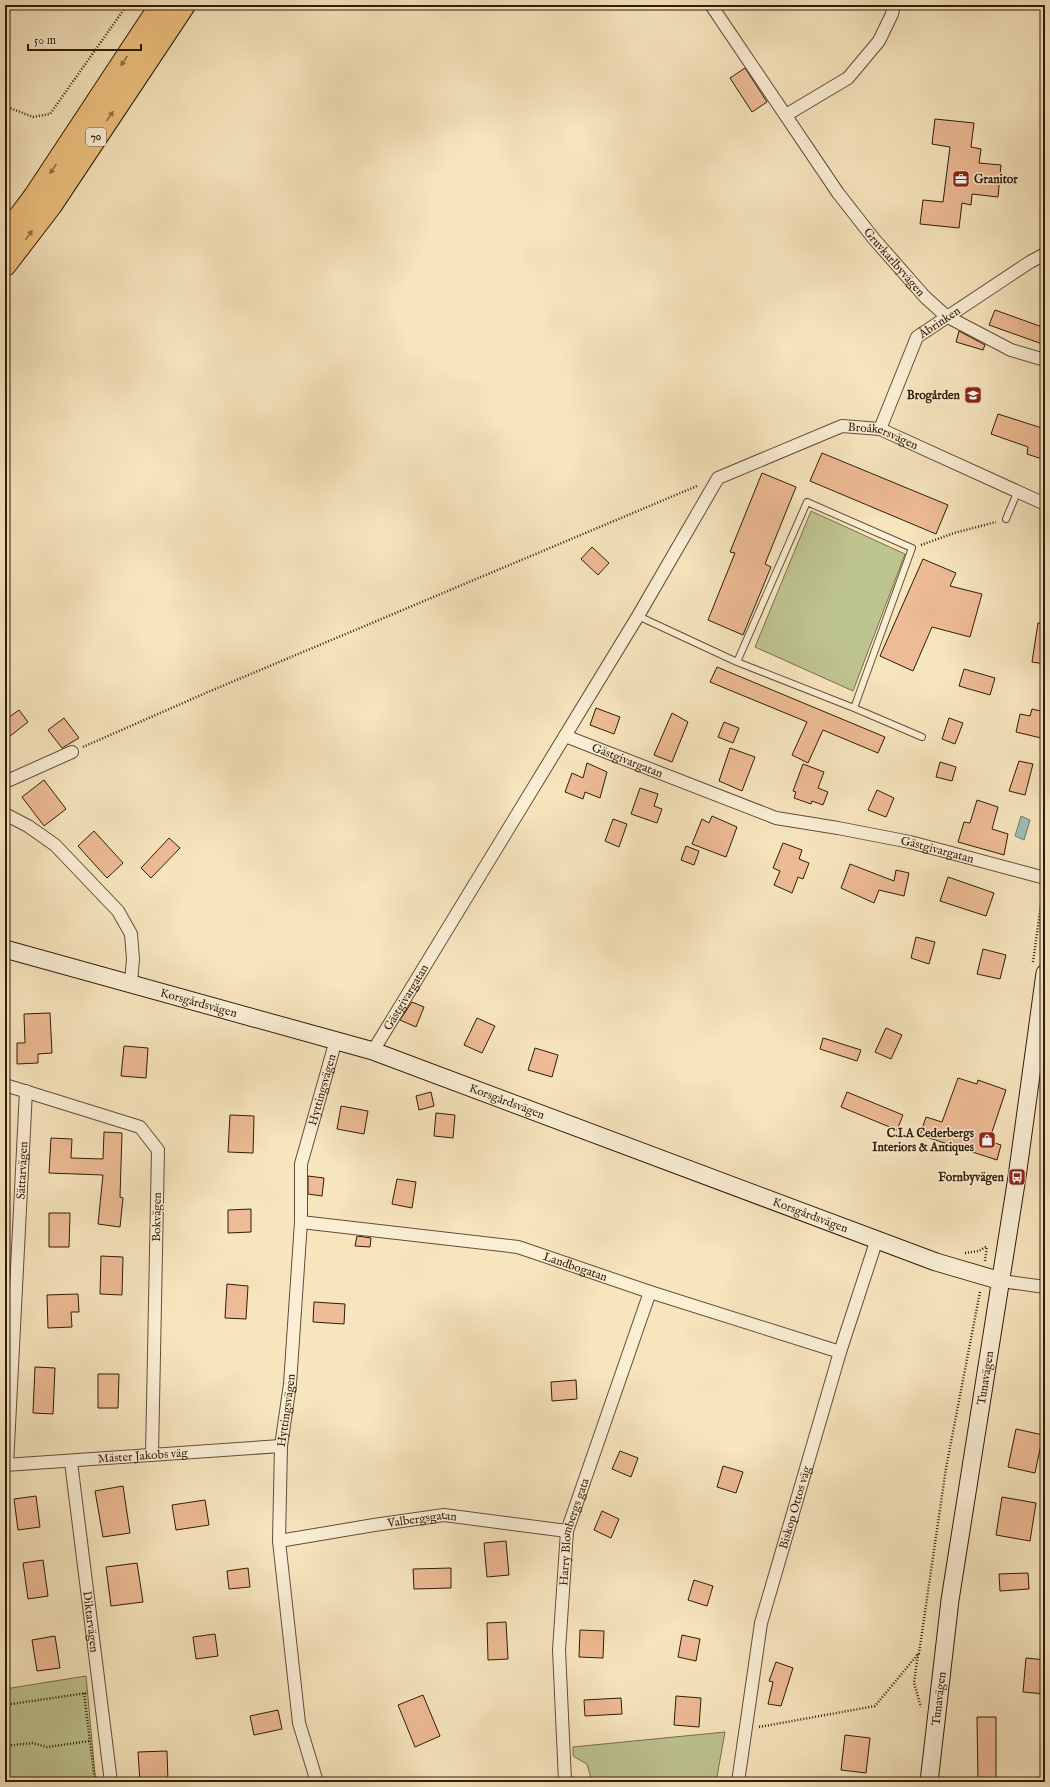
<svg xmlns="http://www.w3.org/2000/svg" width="1050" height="1787" font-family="'IM FELL English',serif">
	<rect width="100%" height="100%" fill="#f7e5be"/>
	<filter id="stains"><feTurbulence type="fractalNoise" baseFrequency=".005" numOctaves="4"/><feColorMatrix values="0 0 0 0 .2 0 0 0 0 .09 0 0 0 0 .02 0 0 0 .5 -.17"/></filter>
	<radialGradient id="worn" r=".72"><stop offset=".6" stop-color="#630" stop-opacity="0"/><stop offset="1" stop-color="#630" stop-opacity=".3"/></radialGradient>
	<!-- green -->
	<path fill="#bec490" stroke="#77704c" d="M811,511L905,554L853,691L755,647Z
		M86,1676L95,1774L98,1782H5V1689Z
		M725,1732L716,1782H592L587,1764L573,1756V1747Z"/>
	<!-- water -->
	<path fill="#9dbfb5" stroke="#717e6f" d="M1021,816L1030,820L1024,840L1015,836Z"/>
	<!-- building -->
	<path fill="#edbb95" stroke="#301c07" d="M745,68L767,102L752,112L730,78Z
		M935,119L974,123L971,147L981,149L979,163L1001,165L998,197L972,194L971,205L962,203L959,228L920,224L923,200L943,202L950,147L932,144Z
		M995,310L1045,328V345L989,325Z
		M959,331L985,345L983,350L956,342Z
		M998,414L1045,429V460L1027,454L1028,447L991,434Z
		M822,453L948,505L936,534L810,481Z
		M762,473L796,487L765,564L771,567L743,635L708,620L735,553L730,552Z
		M592,547L609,563L598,575L581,559Z
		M923,559L956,573L950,586L982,594L970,637L932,627L913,671L880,656Z
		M1038,623L1045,624V664L1032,662Z
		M717,667L885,737L878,753L823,730L808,763L792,755L807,722L710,682Z
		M964,669L995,678L990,695L959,686Z
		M596,708L620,717L614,734L590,725Z
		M1032,709L1045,712V739L1016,732L1020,714L1030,716Z
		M19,710L28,722L5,740V720Z
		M672,713L688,722L672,762L654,755Z
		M64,718L79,738L62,748L48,730Z
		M949,718L963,723L955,744L942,739Z
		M724,722L739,728L733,743L718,737Z
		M730,748L755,757L742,791L719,781Z
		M1019,761L1033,764L1025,795L1009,791Z
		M940,762L956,767L952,781L936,777Z
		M587,763L607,772L600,798L585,792L583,799L565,792L572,773L583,778Z
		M803,764L824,772L818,788L828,792L823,805L812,801L811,804L794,798L796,792L793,791Z
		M44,780L66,809L44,826L22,797Z
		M640,788L658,794L654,806L662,809L657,823L631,814Z
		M877,790L894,798L886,817L868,810Z
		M977,800L998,807L992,829L1008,834L1004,855L958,842L964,822L970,823Z
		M712,816L737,827L726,857L692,844L702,819L709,823Z
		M613,819L627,824L619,847L605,841Z
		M94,831L123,863L107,878L78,846Z
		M169,838L180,848L151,878L141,868Z
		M783,843L802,850L799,859L809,863L803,879L798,877L792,893L774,885L780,871L773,868Z
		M686,846L699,851L694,865L681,860Z
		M850,864L894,881L896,870L909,873L904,896L879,890L874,903L841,888Z
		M948,877L994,893L986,916L940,901Z
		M916,937L935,942L929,964L911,958Z
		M983,949L1006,955L1000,979L977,974Z
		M412,1002L424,1007L416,1027L400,1020Z
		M50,1013L52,1053L38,1054V1063L17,1064V1043H25L24,1014Z
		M477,1018L495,1026L482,1053L464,1045Z
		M886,1028L902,1035L891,1059L875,1052Z
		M823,1038L861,1050L857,1061L820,1049Z
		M124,1046L148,1048L146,1078L121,1076Z
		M535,1048L558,1055L552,1077L528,1070Z
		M958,1078L977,1084L978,1080L1006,1090L989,1141L1001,1145L997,1160L920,1135L926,1117L942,1122Z
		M431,1092L434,1106L419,1110L416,1096Z
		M847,1092L903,1115L897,1130L841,1107Z
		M341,1106L368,1111L364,1134L337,1129Z
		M436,1113L455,1115L453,1138L434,1136Z
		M230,1115L254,1116L253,1153L228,1152Z
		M104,1132L122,1133L120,1197L123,1198L120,1227L98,1224L103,1175L49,1173L51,1138L72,1139L71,1158L103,1159Z
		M308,1176L324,1178L322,1196L308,1194Z
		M397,1179L416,1182L412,1208L392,1204Z
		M251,1209V1232L228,1233V1210Z
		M49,1213H70L69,1247H49Z
		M357,1236L371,1238L370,1247L355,1246Z
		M101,1256L123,1257L122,1295L100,1294Z
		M227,1284L248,1286L246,1319L225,1318Z
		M78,1294L79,1312H71L72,1327L48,1328L47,1295Z
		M314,1302L345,1304L344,1324L313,1322Z
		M35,1367L55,1368L53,1414L33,1413Z
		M98,1374H119L118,1408H98Z
		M576,1380L577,1399L552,1401L551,1382Z
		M1016,1429L1043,1435L1035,1473L1008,1467Z
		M620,1451L638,1458L631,1477L612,1469Z
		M723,1466L743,1472L736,1493L717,1487Z
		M123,1486L130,1533L103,1537L95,1491Z
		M36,1496L40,1527L18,1530L14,1499Z
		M1002,1497L1036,1503L1030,1541L996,1535Z
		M205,1500L209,1525L176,1530L172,1505Z
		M602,1511L619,1519L611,1538L594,1530Z
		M506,1541L509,1575L487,1577L484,1543Z
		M43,1560L48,1596L28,1599L23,1563Z
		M137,1563L143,1602L111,1606L106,1567Z
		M248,1568L250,1587L229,1589L227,1571Z
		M451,1568V1588L414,1589L413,1569Z
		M1028,1573L1029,1589L1000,1591L999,1574Z
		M694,1580L713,1586L707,1606L688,1600Z
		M506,1622L508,1659L488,1660L487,1623Z
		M580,1630L604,1631L603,1658L579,1657Z
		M215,1634L218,1656L196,1659L193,1637Z
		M682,1635L700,1639L696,1661L678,1657Z
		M55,1636L60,1668L37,1671L32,1640Z
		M1026,1658L1045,1660V1694L1023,1692Z
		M776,1662L793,1668L781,1706L768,1704L773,1682L769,1681Z
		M423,1695L440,1736L415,1747L398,1705Z
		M676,1696L701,1698L699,1727L674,1725Z
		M621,1698L622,1714L585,1716L584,1700Z
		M278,1710L282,1729L254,1735L250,1716Z
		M977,1717H996V1782H978Z
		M845,1735L870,1738L866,1773L841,1770Z
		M167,1751L168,1782H140L138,1752Z"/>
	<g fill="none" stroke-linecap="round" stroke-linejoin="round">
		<defs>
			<path id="lane" d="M1006,519L1017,493
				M638,616L737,662L854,708L922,737
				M737,662L807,502L912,548L854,708"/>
			<g id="street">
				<path id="s1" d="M711,5L838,193L874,239L925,297L946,316L1011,350L1045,360"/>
				<path d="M786,115L848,78L879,41L892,14L894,5"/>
				<path id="s2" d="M880,429L917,337L1030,262L1045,254"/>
				<path id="s3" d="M565,736L776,818L838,828L910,842L1045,878"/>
				<path d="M5,782L72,752"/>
				<path d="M5,814L28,826L55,845L118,911L131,934L133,959L131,983"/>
				<path id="s4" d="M373,1051L638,616L718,478L842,426L880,429L1045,504"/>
				<path d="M5,1085L140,1127L158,1150L152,1455"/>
				<path id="s5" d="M301,1222L518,1247L650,1292L840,1352"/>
				<path d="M1001,1281L1045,1287"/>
				<path id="s6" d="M71,1462L111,1782"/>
				<path id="s7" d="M5,1465L281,1446"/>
				<path id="s8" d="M7,1465L26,1091"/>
				<path id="s9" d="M279,1541L374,1525L444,1515L567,1531"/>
				<path id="s10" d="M317,1782L299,1723L279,1541L281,1446L290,1384L301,1222V1164L336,1040"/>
				<path id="s11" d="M568,1782L565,1781L559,1650L567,1531L650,1292"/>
				<path id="s12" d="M738,1782L761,1623L840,1352L877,1239"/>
			</g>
			<g id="secondary">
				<path id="s13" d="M5,949L373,1051L936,1262L1001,1281"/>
				<path id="s14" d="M929,1782L950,1600L1017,1177L1045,973"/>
			</g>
			<path id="highway" d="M5,236L35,196L161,5
				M5,265L51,205L184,5"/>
		</defs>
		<!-- lane casing -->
		<use href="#lane" stroke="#624e35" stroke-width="8"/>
		<!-- street casing -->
		<use href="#street" stroke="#624e35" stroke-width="14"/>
		<!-- secondary casing -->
		<use href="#secondary" stroke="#301c07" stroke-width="19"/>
		<!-- highway casing -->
		<use href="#highway" stroke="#301c07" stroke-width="24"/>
		<!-- path -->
		<path stroke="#301c07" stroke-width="2.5" stroke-dasharray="1 2" stroke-linecap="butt" d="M5,106L33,117L50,114L127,5
			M921,545L954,533L996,522
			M83,747L208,692L697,486
			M1033,962L1043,890
			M965,1253L979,1251L987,1246
			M985,1261L987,1246
			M918,1654L914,1683L921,1707
			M84,1693L95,1782
			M5,1705L87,1693
			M759,1727L875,1706L919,1653L946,1468L980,1292
			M5,1746L32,1743L47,1747L89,1741"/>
		<!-- lane -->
		<use href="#lane" stroke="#faeed5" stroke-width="6"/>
		<!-- street -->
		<use href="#street" stroke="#faeed5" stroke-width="12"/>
		<!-- secondary -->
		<use href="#secondary" stroke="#faeed5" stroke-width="17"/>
		<!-- highway -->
		<use href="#highway" stroke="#ecc27f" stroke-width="22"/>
	</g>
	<!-- one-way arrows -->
	<defs><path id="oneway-solid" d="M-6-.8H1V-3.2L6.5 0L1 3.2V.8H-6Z"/></defs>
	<g fill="#8e6f43">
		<use href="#oneway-solid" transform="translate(124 61) rotate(124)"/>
		<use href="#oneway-solid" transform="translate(110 116) rotate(-56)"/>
		<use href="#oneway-solid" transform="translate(53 169) rotate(124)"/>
		<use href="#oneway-solid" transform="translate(29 235) rotate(-54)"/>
	</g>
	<!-- icons -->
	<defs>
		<symbol id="office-square" viewBox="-11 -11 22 22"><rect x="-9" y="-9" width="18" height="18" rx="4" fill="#8f2418" stroke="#faeed5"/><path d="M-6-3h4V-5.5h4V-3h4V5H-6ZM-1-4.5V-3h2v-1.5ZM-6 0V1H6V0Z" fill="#fff"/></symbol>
		<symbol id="school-square" viewBox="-11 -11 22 22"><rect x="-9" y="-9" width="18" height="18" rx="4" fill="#8f2418" stroke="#faeed5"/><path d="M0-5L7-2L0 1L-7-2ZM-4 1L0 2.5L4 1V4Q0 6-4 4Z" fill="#fff"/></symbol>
		<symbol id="shop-square" viewBox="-11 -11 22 22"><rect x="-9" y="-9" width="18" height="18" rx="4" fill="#8f2418" stroke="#faeed5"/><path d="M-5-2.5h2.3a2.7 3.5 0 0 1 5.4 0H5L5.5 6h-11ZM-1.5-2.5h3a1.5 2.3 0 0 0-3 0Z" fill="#fff"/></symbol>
		<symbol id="bus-square" viewBox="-11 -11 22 22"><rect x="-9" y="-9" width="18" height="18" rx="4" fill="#8f2418" stroke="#faeed5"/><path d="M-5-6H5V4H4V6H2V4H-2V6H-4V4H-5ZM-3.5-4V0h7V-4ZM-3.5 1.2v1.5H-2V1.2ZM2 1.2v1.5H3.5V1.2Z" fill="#fff"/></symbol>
	</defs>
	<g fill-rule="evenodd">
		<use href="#office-square" x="951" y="169" width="20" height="20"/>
		<use href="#school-square" x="963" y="385" width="20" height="20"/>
		<use href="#shop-square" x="977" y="1130" width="20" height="20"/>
		<use href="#bus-square" x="1007" y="1167" width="20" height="20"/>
	</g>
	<g text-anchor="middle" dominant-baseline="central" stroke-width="3" stroke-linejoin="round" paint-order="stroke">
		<!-- shield labels -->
		<rect fill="#faeed5" stroke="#6d5b45" stroke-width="1" x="86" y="128" width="20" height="18" rx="3"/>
		<g font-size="11" font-weight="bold" fill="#301c07">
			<text x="96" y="137">70</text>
		</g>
		<!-- poi labels -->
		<g font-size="12" font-weight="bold" fill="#301c07" stroke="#faeed5" text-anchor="end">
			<text x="974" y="179" text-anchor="start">Granitor</text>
			<text x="960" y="395">Brogården</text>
			<text x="974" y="1133">C.I.A Cederbergs<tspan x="974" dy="14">Interiors &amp; Antiques</tspan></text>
			<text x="1004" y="1177">Fornbyvägen</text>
		</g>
		<!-- street labels -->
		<g font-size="12" fill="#301c07" stroke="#faeed5">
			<text stroke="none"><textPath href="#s1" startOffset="316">Gruvkarlbyvägen</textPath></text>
			<text stroke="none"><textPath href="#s2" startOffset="126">Åbrinken</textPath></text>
			<text stroke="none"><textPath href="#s4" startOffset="846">Broåkersvägen</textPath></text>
			<text stroke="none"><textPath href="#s3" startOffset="67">Gästgivargatan</textPath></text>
			<text stroke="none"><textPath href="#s3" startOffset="391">Gästgivargatan</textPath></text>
			<text stroke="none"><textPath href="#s4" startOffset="63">Gästgivargatan</textPath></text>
			<text stroke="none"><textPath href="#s13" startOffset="201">Korsgårdsvägen</textPath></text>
			<text stroke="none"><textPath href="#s10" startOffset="700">Hyttingsvägen</textPath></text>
			<text stroke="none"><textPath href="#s13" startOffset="525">Korsgårdsvägen</textPath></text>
			<text stroke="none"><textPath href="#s8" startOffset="295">Sättarvägen</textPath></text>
			<text stroke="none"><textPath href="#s13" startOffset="849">Korsgårdsvägen</textPath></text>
			<text transform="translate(157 1217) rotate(-89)">Bokvägen</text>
			<text stroke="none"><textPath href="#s5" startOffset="279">Landbogatan</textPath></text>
			<text stroke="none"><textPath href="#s14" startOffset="408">Tunavägen</textPath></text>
			<text stroke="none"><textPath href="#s10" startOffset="376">Hyttingsvägen</textPath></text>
			<text stroke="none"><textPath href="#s7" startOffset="138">Mäster Jakobs väg</textPath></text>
			<text stroke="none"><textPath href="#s12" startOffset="281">Biskop Ottos väg</textPath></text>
			<text stroke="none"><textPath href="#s9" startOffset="145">Valbergsgatan</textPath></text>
			<text stroke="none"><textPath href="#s11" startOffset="254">Harry Blombergs gata</textPath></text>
			<text stroke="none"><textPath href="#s6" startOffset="161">Diktarvägen</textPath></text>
			<text stroke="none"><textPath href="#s14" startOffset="84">Tunavägen</textPath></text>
		</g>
	</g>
	<!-- margin -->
	<rect width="1050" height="1787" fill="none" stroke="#f7e5be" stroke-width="20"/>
	<rect x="6" y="6" width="1038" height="1775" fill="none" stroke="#301c07" stroke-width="2"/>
	<rect x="10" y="10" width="1030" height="1767" fill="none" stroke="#301c07"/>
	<!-- scale -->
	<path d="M28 44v6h113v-6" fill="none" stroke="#301c07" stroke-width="2"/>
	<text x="34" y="44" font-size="12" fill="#301c07" stroke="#faeed5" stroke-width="3" paint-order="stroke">50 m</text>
	<rect width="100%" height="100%" filter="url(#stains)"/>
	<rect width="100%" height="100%" fill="url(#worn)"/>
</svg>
